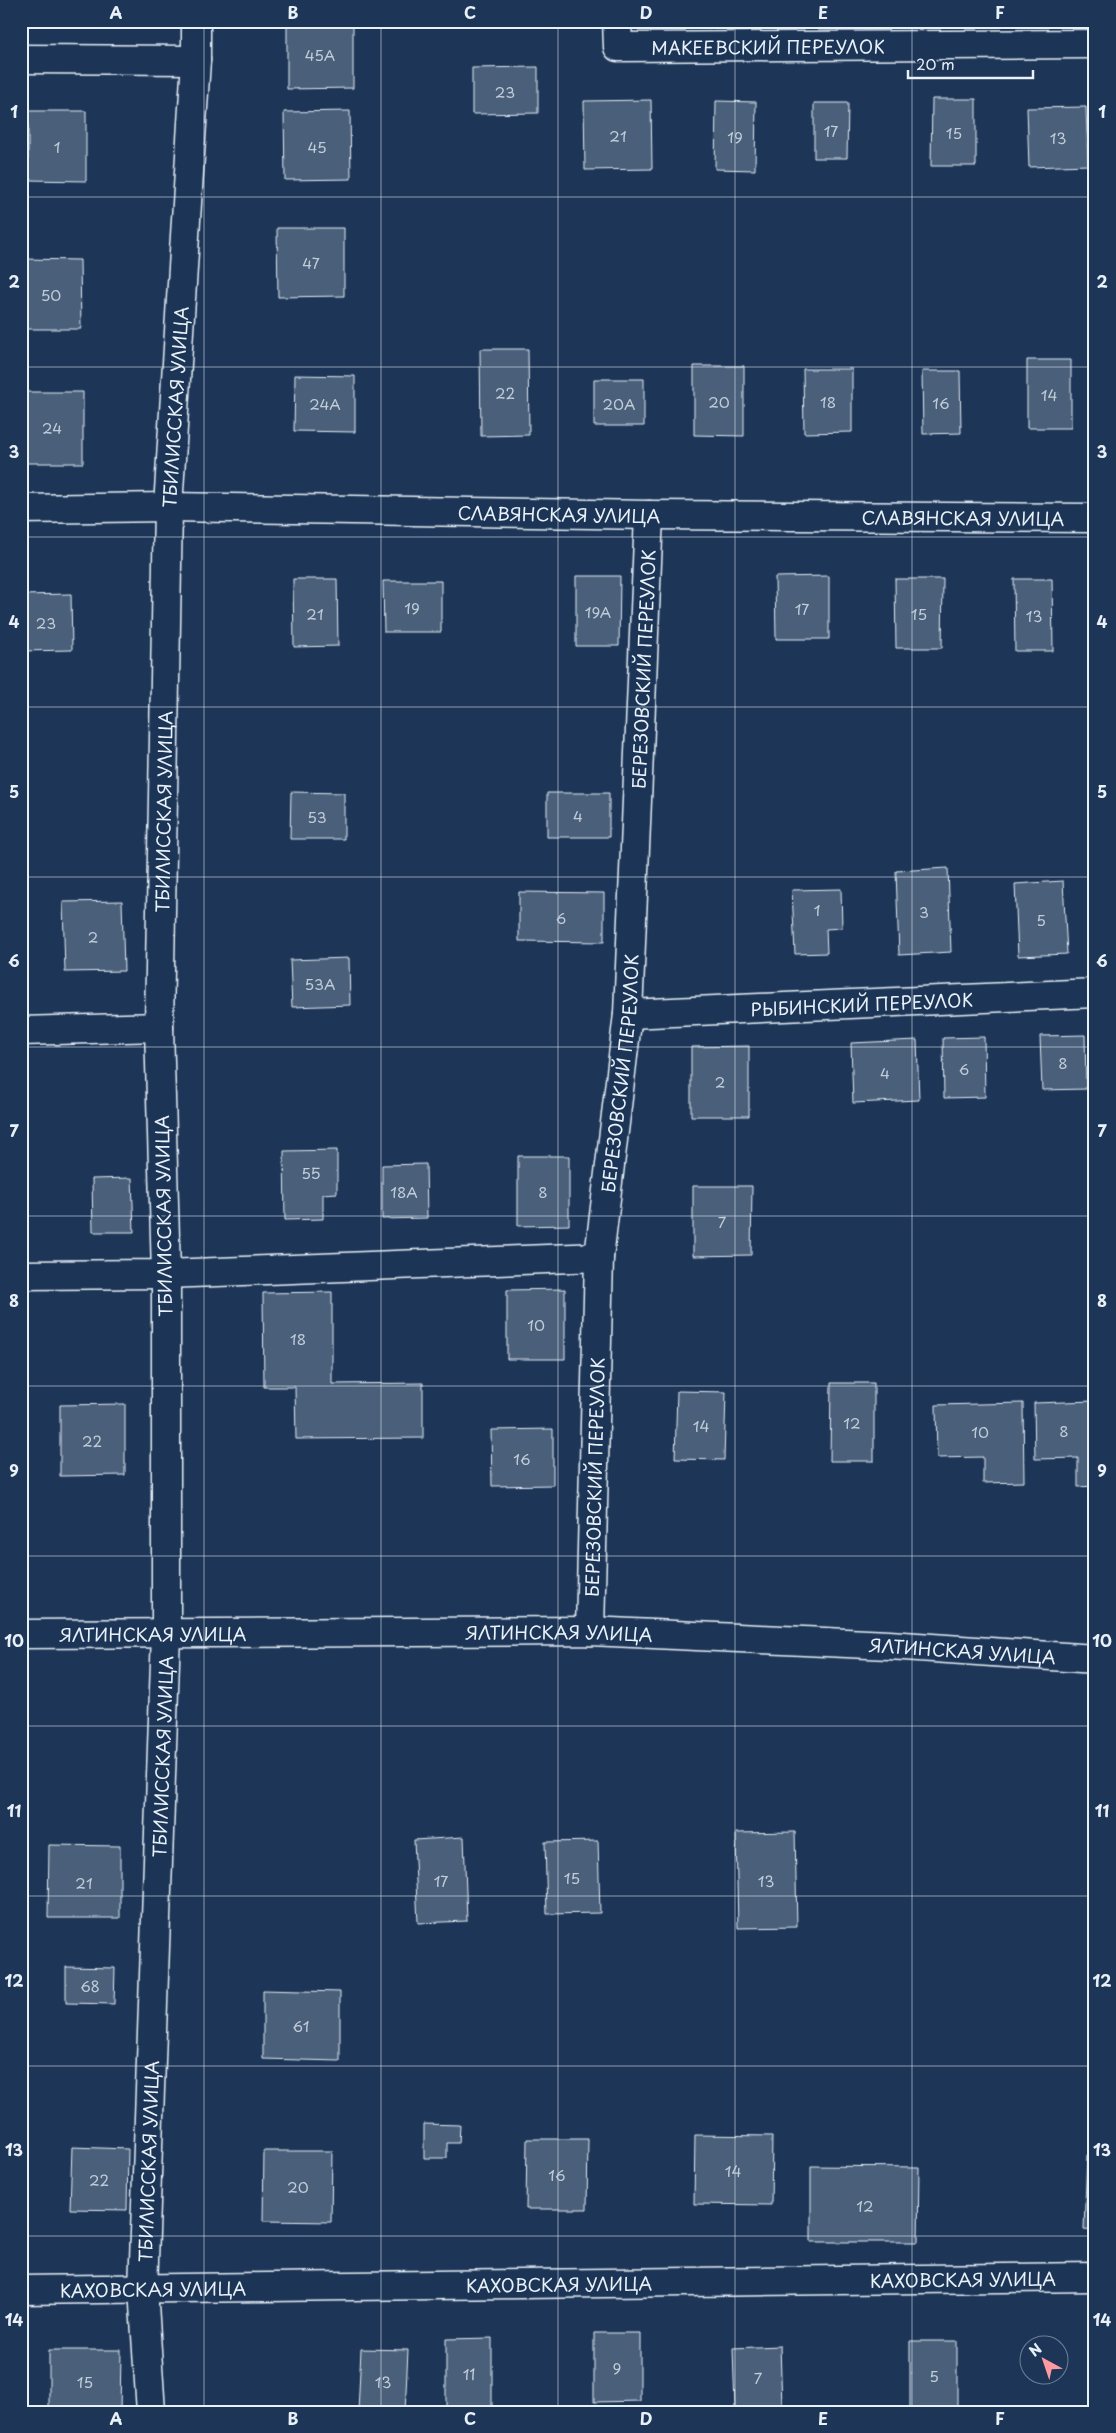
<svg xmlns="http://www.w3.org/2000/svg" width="1116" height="2433" font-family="'Playpen Sans',sans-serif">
	<rect width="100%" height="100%" fill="#1d3557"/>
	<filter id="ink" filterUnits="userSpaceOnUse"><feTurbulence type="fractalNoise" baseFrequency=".02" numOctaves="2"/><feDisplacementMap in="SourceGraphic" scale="10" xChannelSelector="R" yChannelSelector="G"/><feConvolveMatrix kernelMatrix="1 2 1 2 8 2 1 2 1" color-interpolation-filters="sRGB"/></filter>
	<g filter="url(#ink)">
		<!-- building -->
		<path fill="#495e7a" stroke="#e8f1f8" d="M287,21H353V88L287,89Z
			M538,67V113L472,114V68Z
			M932,99H976V166H931Z
			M651,100L652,169L585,170L584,101Z
			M716,101L756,102L755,170L715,169Z
			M814,103H848L847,158H814Z
			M1086,107L1088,165L1029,167L1027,108Z
			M28,111H86V181L28,180Z
			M350,111L351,179L285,180L284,112Z
			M277,228H344V296L278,297Z
			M22,259L80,260L81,329H22Z
			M480,349H528L529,435L481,436Z
			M1027,360H1071V428H1027Z
			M694,366H744V436L694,435Z
			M803,369H852V432L804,433Z
			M922,371H960L961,433L923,434Z
			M295,375L355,376V432L294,431Z
			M594,379H644V426H594Z
			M21,392H83V463H21Z
			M576,576H620L619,646H576Z
			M829,576V639H776L775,577Z
			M293,579H337L338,646L294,647Z
			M895,579H943L942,648H896Z
			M1014,579H1052L1053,651H1015Z
			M383,581H441V632H384Z
			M71,594L72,650L21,651V595Z
			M291,792L344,793V839H290Z
			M547,793H609V837H547Z
			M948,868L951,952L899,955L896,871Z
			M1063,881L1067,954L1018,956L1015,884Z
			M841,889L842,928L826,929L827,953L795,954L792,890Z
			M519,892L604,893V942L519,941Z
			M122,901L124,971L65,972L63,902Z
			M349,958L350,1005L292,1007L290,960Z
			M1085,1035L1086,1089L1042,1090L1040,1036Z
			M984,1037L985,1097L944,1098L943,1038Z
			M917,1040L919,1100L853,1103L851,1043Z
			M749,1046V1116H691V1047Z
			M337,1150V1193L323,1194V1219L285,1220L284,1151Z
			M518,1156H569V1225L518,1226Z
			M426,1164L427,1218L382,1219V1165Z
			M132,1178L134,1232H93L92,1179Z
			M693,1186H752L751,1255L693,1256Z
			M565,1289V1359H507V1290Z
			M332,1292V1384L423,1383V1438L296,1439L295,1387H264L263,1293Z
			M831,1383H874V1461H830Z
			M677,1391L726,1392L724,1460L675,1459Z
			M1095,1401V1486L1078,1487V1458L1035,1459L1034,1403Z
			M1023,1403L1024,1482L983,1483V1457L937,1458L936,1405Z
			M125,1404V1475L60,1476V1405Z
			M553,1429V1485L492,1486L491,1430Z
			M795,1832L797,1927L738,1928L736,1833Z
			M464,1837L467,1921L418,1923L414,1840Z
			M598,1841L600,1913L547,1914L545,1842Z
			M49,1845L120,1846V1918H48Z
			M66,1967L115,1968L114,2004L66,2003Z
			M263,1990L340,1992V2061L263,2059Z
			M424,2124L460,2125L459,2143H447V2158H424Z
			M695,2135L772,2136L771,2205L694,2204Z
			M527,2139H588L587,2209H526Z
			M72,2147L128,2149L127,2210L70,2209Z
			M264,2151H332L331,2222L263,2221Z
			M1087,2155H1095V2230L1084,2229Z
			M811,2166L919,2167L918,2242H811Z
			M594,2333H640V2401L594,2402Z
			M492,2338V2408H446V2339Z
			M910,2341H957V2409H910Z
			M780,2346L782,2407L735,2409L733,2348Z
			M361,2349L408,2350L405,2412H358Z
			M49,2350H121L120,2412H49Z"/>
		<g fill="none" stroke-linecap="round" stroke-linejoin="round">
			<defs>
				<g id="minor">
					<path id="s1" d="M617,21L618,47L1095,44"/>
					<path d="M21,59L196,60"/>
					<path id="s2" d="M21,509L168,507L649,515L1095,518"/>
					<path id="s3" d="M628,1014L1095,993"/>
					<path d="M21,1031L159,1027"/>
					<path d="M21,1275L166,1274L599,1257"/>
					<path id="s4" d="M590,1631L599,1257L628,1014L649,515"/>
					<path id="s5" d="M21,2290L1095,2277"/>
					<path id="s6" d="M151,2412L143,2289L166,1633V1274L159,1027L168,507L196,60V21"/>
				</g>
				<g id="major">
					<path id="s7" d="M21,1634L590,1631L889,1645L1095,1659"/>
				</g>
			</defs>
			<!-- minor casing -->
			<use href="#minor" stroke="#e8f1f8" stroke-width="31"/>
			<!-- major casing -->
			<use href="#major" stroke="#e8f1f8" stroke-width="31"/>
			<!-- minor -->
			<use href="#minor" stroke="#1d3557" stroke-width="28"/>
			<!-- major -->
			<use href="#major" stroke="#1d3557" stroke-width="28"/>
		</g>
	</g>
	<!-- grid -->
	<path fill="none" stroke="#e8f1f8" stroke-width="1" stroke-opacity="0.55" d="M204,21V2412M381,21V2412M558,21V2412M735,21V2412M912,21V2412M21,197H1095M21,367H1095M21,537H1095M21,707H1095M21,877H1095M21,1047H1095M21,1216H1095M21,1386H1095M21,1556H1095M21,1726H1095M21,1896H1095M21,2066H1095M21,2236H1095"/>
	<g text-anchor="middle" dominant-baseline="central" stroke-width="4.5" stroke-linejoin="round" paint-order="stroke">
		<!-- number labels -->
		<g font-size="15" fill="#c0ccd8">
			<text x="320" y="54">45А</text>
			<text x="505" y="91">23</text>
			<text x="831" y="130">17</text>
			<text x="954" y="132">15</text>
			<text x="618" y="135">21</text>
			<text x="735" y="136">19</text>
			<text x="1058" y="137">13</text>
			<text x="57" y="146">1</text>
			<text x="317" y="146">45</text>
			<text x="311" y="262">47</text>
			<text x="51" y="294">50</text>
			<text x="505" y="392">22</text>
			<text x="1049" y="394">14</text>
			<text x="719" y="401">20</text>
			<text x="828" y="401">18</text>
			<text x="941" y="402">16</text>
			<text x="325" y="403">24А</text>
			<text x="619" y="403">20А</text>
			<text x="52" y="427">24</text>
			<text x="412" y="607">19</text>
			<text x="802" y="608">17</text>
			<text x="598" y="611">19А</text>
			<text x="315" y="613">21</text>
			<text x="919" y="613">15</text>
			<text x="1034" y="615">13</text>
			<text x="46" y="622">23</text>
			<text x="578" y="815">4</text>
			<text x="317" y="816">53</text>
			<text x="817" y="909">1</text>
			<text x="924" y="911">3</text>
			<text x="561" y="917">6</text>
			<text x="1041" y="919">5</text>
			<text x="93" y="936">2</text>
			<text x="320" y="983">53А</text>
			<text x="1063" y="1062">8</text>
			<text x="964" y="1068">6</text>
			<text x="885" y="1072">4</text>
			<text x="720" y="1081">2</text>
			<text x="311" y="1172">55</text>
			<text x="404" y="1191">18А</text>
			<text x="543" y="1191">8</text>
			<text x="722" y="1221">7</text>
			<text x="536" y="1324">10</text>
			<text x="298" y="1338">18</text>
			<text x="852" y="1422">12</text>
			<text x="701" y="1425">14</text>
			<text x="1064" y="1430">8</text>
			<text x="980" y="1431">10</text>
			<text x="92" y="1440">22</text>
			<text x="522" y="1458">16</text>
			<text x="572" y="1877">15</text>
			<text x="441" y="1880">17</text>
			<text x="766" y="1880">13</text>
			<text x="84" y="1882">21</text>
			<text x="90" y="1985">68</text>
			<text x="301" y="2025">61</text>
			<text x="733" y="2170">14</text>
			<text x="557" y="2174">16</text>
			<text x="99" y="2179">22</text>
			<text x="298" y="2186">20</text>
			<text x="865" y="2205">12</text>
			<text x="617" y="2367">9</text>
			<text x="469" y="2373">11</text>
			<text x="934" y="2375">5</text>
			<text x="758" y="2377">7</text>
			<text x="85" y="2381">15</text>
			<text x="383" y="2381">13</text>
		</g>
		<!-- street labels -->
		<g font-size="18" fill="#e8f1f8" stroke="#1d3557">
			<text stroke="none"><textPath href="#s1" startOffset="176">МАКЕЕВСКИЙ ПЕРЕУЛОК</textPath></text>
			<text stroke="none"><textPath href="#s6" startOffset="2006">ТБИЛИССКАЯ УЛИЦА</textPath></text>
			<text stroke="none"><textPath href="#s2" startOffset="538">СЛАВЯНСКАЯ УЛИЦА</textPath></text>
			<text stroke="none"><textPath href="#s2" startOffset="942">СЛАВЯНСКАЯ УЛИЦА</textPath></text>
			<text stroke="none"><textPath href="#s4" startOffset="964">БЕРЕЗОВСКИЙ ПЕРЕУЛОК</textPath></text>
			<text stroke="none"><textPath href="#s6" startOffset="1601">ТБИЛИССКАЯ УЛИЦА</textPath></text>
			<text stroke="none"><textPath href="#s3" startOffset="234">РЫБИНСКИЙ ПЕРЕУЛОК</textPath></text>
			<text stroke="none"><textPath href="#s4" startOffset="559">БЕРЕЗОВСКИЙ ПЕРЕУЛОК</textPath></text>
			<text transform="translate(163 1216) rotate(-91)">ТБИЛИССКАЯ УЛИЦА</text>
			<text stroke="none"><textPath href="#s4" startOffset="154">БЕРЕЗОВСКИЙ ПЕРЕУЛОК</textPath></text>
			<text stroke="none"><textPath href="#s7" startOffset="132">ЯЛТИНСКАЯ УЛИЦА</textPath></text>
			<text stroke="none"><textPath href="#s7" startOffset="538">ЯЛТИНСКАЯ УЛИЦА</textPath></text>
			<text stroke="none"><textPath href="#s7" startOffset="942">ЯЛТИНСКАЯ УЛИЦА</textPath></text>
			<text stroke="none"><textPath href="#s6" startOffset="656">ТБИЛИССКАЯ УЛИЦА</textPath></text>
			<text stroke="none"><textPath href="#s6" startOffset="251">ТБИЛИССКАЯ УЛИЦА</textPath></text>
			<text stroke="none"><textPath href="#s5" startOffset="942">КАХОВСКАЯ УЛИЦА</textPath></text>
			<text stroke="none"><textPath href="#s5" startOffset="538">КАХОВСКАЯ УЛИЦА</textPath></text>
			<text stroke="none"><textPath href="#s5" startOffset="132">КАХОВСКАЯ УЛИЦА</textPath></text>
		</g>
	</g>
	<!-- margin -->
	<rect width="1116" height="2433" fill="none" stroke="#1d3557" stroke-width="55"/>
	<!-- north arrow -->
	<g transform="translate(1044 2360) rotate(320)"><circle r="24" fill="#1d3557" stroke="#6e8097"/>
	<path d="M0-4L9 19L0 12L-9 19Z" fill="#ff9aa2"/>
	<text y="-8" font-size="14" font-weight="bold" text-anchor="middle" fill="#e8f1f8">N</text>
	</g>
	<!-- scale -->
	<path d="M908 70v8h125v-8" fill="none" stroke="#e8f1f8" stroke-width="2.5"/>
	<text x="916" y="70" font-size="15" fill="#e8f1f8" stroke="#1d3557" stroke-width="4" paint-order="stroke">20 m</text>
	<rect x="28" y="28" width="1060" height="2378" fill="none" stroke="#e8f1f8" stroke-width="2"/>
	<g font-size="16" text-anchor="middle" font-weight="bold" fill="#e8f1f8">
		<text x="116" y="19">A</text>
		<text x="293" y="19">B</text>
		<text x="470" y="19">C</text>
		<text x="646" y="19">D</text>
		<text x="823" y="19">E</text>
		<text x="1000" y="19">F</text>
		<text x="14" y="118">1</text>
		<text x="1102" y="118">1</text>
		<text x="14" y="288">2</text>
		<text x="1102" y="288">2</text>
		<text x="14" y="458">3</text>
		<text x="1102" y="458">3</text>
		<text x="14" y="628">4</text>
		<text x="1102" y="628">4</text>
		<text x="14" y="798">5</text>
		<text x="1102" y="798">5</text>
		<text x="14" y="967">6</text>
		<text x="1102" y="967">6</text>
		<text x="14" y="1137">7</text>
		<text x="1102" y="1137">7</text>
		<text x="14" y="1307">8</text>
		<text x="1102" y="1307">8</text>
		<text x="14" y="1477">9</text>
		<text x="1102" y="1477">9</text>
		<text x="14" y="1647">10</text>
		<text x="1102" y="1647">10</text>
		<text x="14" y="1817">11</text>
		<text x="1102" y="1817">11</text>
		<text x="14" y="1987">12</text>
		<text x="1102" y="1987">12</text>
		<text x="14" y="2156">13</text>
		<text x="1102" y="2156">13</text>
		<text x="14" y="2326">14</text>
		<text x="1102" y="2326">14</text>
		<text x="116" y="2425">A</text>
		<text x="293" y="2425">B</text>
		<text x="470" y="2425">C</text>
		<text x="646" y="2425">D</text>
		<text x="823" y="2425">E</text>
		<text x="1000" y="2425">F</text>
	</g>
</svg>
